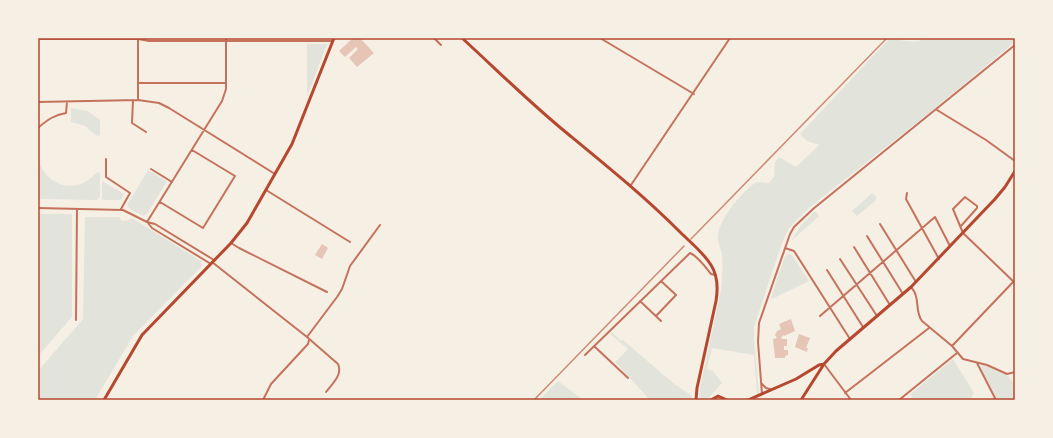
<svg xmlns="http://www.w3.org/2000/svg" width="1053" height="438" font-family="'IBM Plex Sans',sans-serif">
	<rect width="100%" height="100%" fill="#f6efe4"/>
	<!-- green -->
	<path fill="#e2e4dc" d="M890,38C901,40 916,45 926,38H1015V42L929,113L810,207L789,228L782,243L754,327V341L759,393L757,394L754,355L712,348L707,369L713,371L722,383L707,400H699L700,388L721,290C722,279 723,267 722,255C722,250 718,245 718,240C716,221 742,192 756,182L769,183L774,177L775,163L779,157L796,167L819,145L807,141L800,134Z
		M307,44H327L307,97Z
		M71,108L88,111L100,120V135L97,136L85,126L71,122Z
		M39,162C49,189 79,194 97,172L100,173V196L97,200L38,199Z
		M148,170L166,181V183L147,214L145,215L144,216L131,210L127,205Z
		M102,181L124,194L121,200H105L102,199Z
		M872,193L876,196V200L857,216L852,211Z
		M814,212H816L819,216L791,241L801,225Z
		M38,214H72V317L38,356Z
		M85,217H119L122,221L129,220L132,218L201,261L202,266L133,336L95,400H38V371L83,319Z
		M788,254L792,255L809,281L772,299L771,297L785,256Z
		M612,332L621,341L623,340L673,383L692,396L691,400H652L649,399L615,362L628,349L610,334Z
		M953,359L974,393L970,400H914L910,394Z
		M983,365L1008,376L1015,385V400H998L980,368Z
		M558,381L583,400H539Z"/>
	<!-- building -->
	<path fill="#e6c5b7" d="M353,38H360L374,53L357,67L349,58L358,49L356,47L345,57L339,51Z
		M322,244L328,248L322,259L315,255Z
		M791,319L795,331L784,336L783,335L781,338L783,339H787V346H784V350H788V355L785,356V358H775L773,339L777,338L775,335L777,331L781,329L779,324Z
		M799,334L810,338L806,348H808L807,352L795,347Z"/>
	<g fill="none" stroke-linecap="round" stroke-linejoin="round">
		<!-- minor -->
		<path stroke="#c5725c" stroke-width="2" d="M434,38L441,45
			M600,38L694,94
			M38,39H138L149,41H332
			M138,83H225
			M133,100L132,123L146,132
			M138,100V39
			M38,102L138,100L159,103L169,108L275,174
			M937,110L986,140L1015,161
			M38,128C47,120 54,115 66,113L67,102
			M106,159V177L130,193L121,209
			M151,169L172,182
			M631,185L730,38
			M266,190L350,242
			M907,193L906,199L939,259
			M160,202L203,228L235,176L192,150
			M38,208L123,210L147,222L155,224L214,260
			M147,222L222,101L226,89V38
			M148,223L152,228L211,264
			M880,224L916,282
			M961,226L977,208V206L965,197L953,209L963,233L1015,283
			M867,236L903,294
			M231,243L239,248L327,292
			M854,247L890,305
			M785,248L794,251L850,339
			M840,259L877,316
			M212,262L307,337L338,364C343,375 332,384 326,392
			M827,270L863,327
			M911,287C921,298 914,310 922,321L952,346L963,359L987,365L1007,374L1015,372
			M640,301L661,321
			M656,316L676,295L661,281
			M820,316L935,217L950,246
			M76,320L77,209
			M307,337L337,297L342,289L350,266L380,225
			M594,346L628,378
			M952,346L1015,280
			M585,355L690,253C699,257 705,267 711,274L715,275
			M977,363L996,400
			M824,364L851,400
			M761,383L766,388L770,389
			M845,393L929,328
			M762,394L758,342L759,323L790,234L794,227L813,209L1015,45
			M263,400L271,384L308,344L309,340
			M899,400L957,353"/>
		<!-- secondary -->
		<path stroke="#b5482f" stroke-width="3" d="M462,38C497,70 531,104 568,134C607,166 645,197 680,232C691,243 703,252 711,265C718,276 718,289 716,301L697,388L696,400
			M104,400L142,335L231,243L247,223L292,144L334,38
			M711,400L718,396L727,400
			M748,400L796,379L819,365L824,364
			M801,400L824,364L836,351L911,287L995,199L1005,187L1015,171"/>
		<!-- rail -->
		<path stroke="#cf8b77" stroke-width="1.5" d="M691,239L887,38
			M534,400L684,246"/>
	</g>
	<!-- border -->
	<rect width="1053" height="438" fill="none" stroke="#f6efe4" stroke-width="78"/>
	<rect x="39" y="39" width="975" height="360" fill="none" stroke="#b5482f" stroke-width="1.5"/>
</svg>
